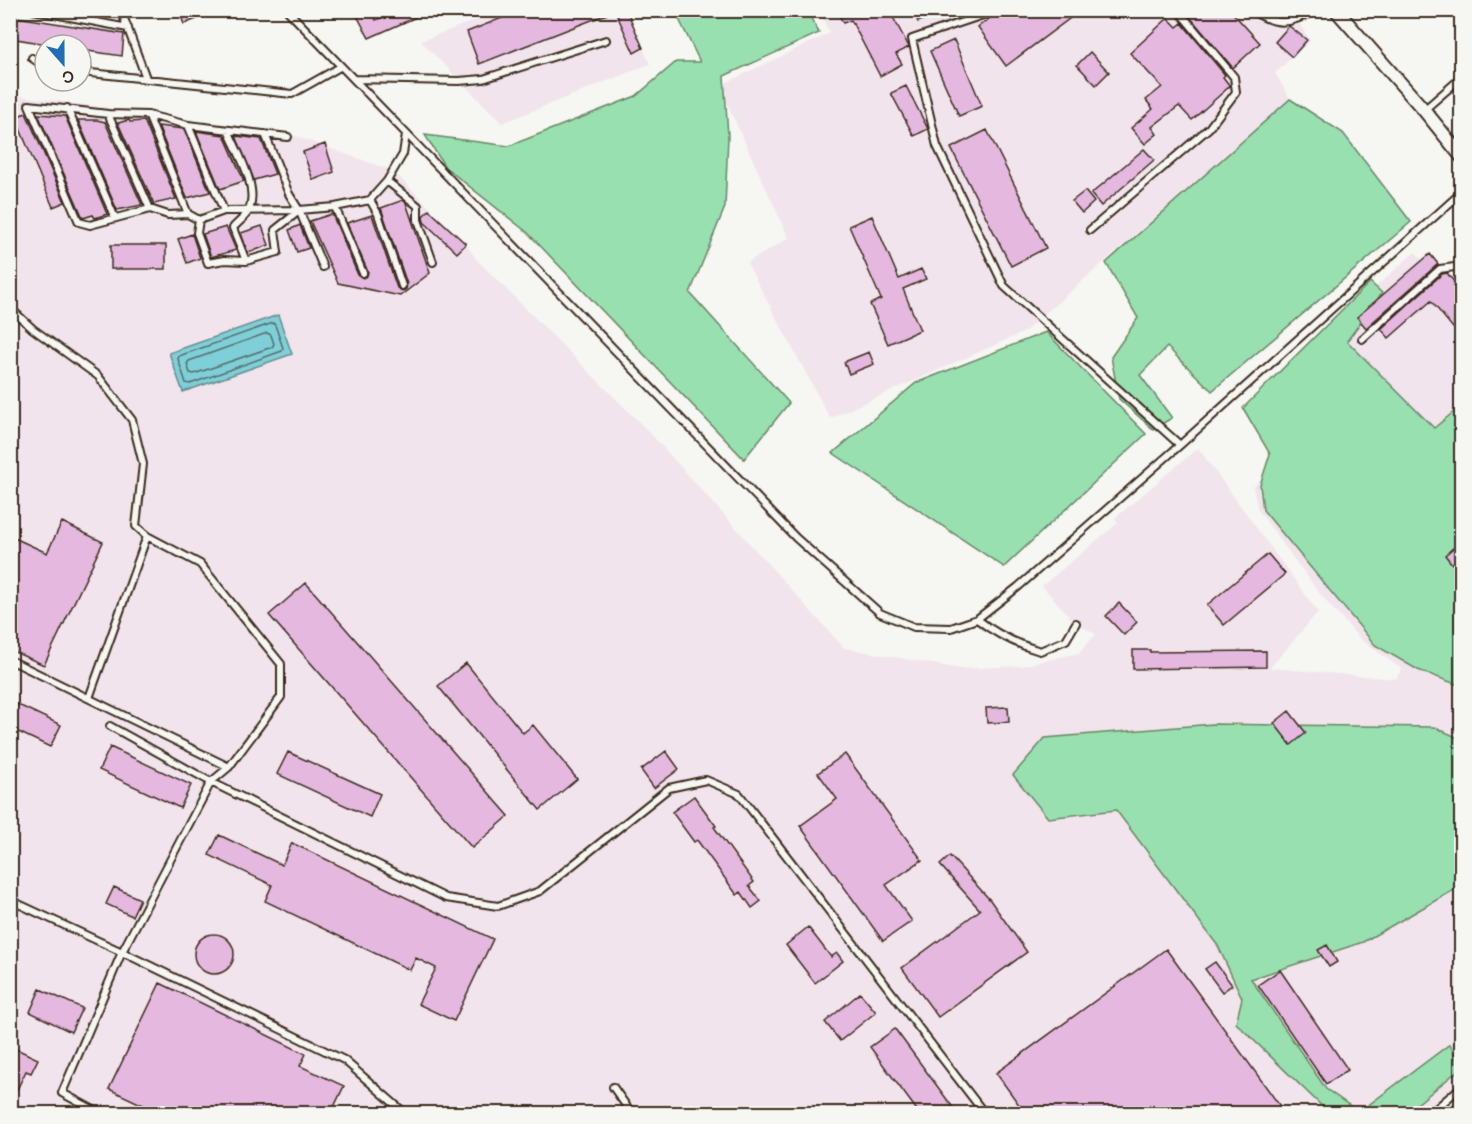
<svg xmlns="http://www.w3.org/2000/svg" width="1472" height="1124" font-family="'Balsamiq Sans',sans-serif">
	<rect width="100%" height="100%" fill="#f6f6f2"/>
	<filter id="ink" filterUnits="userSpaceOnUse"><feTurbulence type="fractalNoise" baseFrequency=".0167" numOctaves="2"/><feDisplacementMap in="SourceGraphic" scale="12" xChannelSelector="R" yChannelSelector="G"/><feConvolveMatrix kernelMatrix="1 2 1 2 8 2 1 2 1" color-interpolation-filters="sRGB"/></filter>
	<g filter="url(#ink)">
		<!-- built -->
		<path fill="#f1e4ec" d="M500,11H626L650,64L502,123L421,41Z
			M819,11H1288L1294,15L1310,41L1275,73L1290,99L1024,332L830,418L747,263L789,238L719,86L830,33Z
			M10,90L13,95L284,132L393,171L466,244L477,260L649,432L844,648L960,669L1021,666L1079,653L1096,634L1076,623L1042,586L1118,523L1115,518L1198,448L1318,612L1270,668L1396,679L1402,669L1361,640L1320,594L1258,510L1253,487L1288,453L1255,395L1415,252L1461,305V1113H11Z"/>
		<!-- green -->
		<path fill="#98e0af" stroke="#6a8566" stroke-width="1.5" d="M675,11H807L819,33L724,76L728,136L725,207L690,293L789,403L744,459L528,233L445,167L425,135L509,146L636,96L676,62H700Z
			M1290,99L1343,133L1411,222L1212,391L1167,347L1140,375L1172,418L1153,429L1119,399L1111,357L1138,318L1106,263Z
			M1370,282L1382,293L1347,341L1434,428L1461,406V444L1458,448L1462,453L1461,686L1418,670L1375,645L1263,510L1260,485L1270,454L1243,408Z
			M1046,332L1146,434L1004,567L833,453L916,383Z
			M1213,724L1434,727L1461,739V886L1363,942L1251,979L1326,1089L1359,1112L1450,1044L1460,1069L1406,1113H1329L1236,1023L1242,998L1218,946L1116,810L1048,818L1013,775L1045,738Z"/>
		<!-- water -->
		<path fill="#7fcfd8" stroke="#648d8e" stroke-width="1.5" d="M278,315L292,354L183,392L169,353Z"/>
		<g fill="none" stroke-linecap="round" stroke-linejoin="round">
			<!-- shore -->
			<path stroke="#566c68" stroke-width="1.5" d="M273,323L275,325L283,348L282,351L190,384L186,383L178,359L179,356Z
				M267,333L271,335L274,344L272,347L194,374L190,373L187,364L189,361Z"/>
		</g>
		<!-- building -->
		<path fill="#e5b9df" stroke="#3b2a1e" stroke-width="1.5" d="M190,10H216L217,11L184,24L180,14Z
			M354,10H371L376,20L398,10H432L369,38Z
			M522,10H615V11L479,64L467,32Z
			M837,10H889L908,45L909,47L896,54L902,64L880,76L851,20L843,23Z
			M913,10H945L918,22Z
			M1001,10H1081L1006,66L978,27Z
			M1195,10H1230L1260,43L1233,68L1189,16Z
			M627,11L643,48L634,53L617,15Z
			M10,16L124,34L122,56L81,50V45H53L10,38Z
			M1168,18L1177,27L1182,23L1225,75L1223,77L1230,86L1192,120L1179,106L1152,127L1157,134L1145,144L1131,128L1153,109L1146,100L1162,87L1130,53Z
			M1289,26L1307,40L1292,57L1275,42Z
			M954,40L982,106L959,116L930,51Z
			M1090,52L1109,72L1096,85L1077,65Z
			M906,86L928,129L914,136L891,93Z
			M26,113L65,202L53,207L15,117Z
			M38,114L65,116L107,214L95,218L93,215L83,218Z
			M78,120H97L105,122L142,205L117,210Z
			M129,120L130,122L144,121L146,125L176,199L154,204L118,123Z
			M158,126L184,129L210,192L187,198Z
			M987,130L1046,248L1011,266L951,148Z
			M196,131L224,135L244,181L220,189Z
			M236,136L261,139L275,174L254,180Z
			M325,144L334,172L313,180L303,152Z
			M1144,149L1154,160L1101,206L1091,194Z
			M1085,191L1094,202L1082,213L1072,201Z
			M403,200L406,203L430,273L400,296L338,283L310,221L332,214L358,275L363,278L367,276L368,272L347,223L372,215L397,288L403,291L406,289L407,284L381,208Z
			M429,210L466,244L457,253L424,222L423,216Z
			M872,216L899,279L921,269L926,279L903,289L920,330L888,344L870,304L881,299L849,226Z
			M300,225L309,248L297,252L289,230Z
			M262,226L269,245L248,253L241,233Z
			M226,227L236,250L211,257L203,234Z
			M192,234L200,258L187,263L178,239Z
			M111,245H166V269H111Z
			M1430,254L1438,264L1366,328L1357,317Z
			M1447,273L1461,290V321L1453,328L1431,301L1389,338L1381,329L1442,274Z
			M869,352L874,364L849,374L844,362Z
			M62,522L103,542L44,665L10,650V623L14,617L10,615V536L47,553Z
			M1461,541V556L1452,564L1445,555Z
			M1268,554L1285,574L1224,625L1207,605Z
			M306,583L509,816L472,848L269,615Z
			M1119,603L1137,622L1124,635L1106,616Z
			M1133,650H1150V652L1266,651V667L1133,669Z
			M466,663L523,733L533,725L577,779L540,810L438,686Z
			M10,701L61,725L50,747L10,728Z
			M1008,707L1009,722L987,723L986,708Z
			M1289,711L1306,733L1291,745L1274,723Z
			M110,747L191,785L180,808L99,770Z
			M666,751L679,769L654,788L641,770Z
			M288,752L380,794L370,817L277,774Z
			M845,754L922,860L886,885L912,921L883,941L800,826L837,799L818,773Z
			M694,796L716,826L714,827L754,882L749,886L761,901L752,908L741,892L737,895L697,840L694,842L672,812Z
			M219,835L282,865L292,843L493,939L454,1021L418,1004L436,968L416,958L410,970L265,901L272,885L209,855Z
			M950,856L990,900L1027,952L938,1017L902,968L980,910L940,865Z
			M114,887L140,899L132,916L106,904Z
			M808,927L831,957L837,953L843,961L815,983L786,945Z
			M194 954a20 20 0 1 1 40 0a20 20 0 1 1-40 0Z
			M1327,945L1337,962L1329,967L1318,950Z
			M1166,949L1285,1113H1025L996,1073Z
			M1215,962L1232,985L1222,992L1205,969Z
			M1280,970L1348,1070L1326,1084L1258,985Z
			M160,983L306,1054L300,1066L344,1086L331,1113H160L109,1089Z
			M40,989L82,1008L71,1032L30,1012Z
			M860,993L876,1012L840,1041L825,1022Z
			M895,1029L957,1113H919L870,1047Z
			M10,1046L38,1059L31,1073L26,1071L10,1104Z"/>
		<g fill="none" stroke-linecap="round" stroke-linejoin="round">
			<defs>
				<path id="service" d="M33,10L128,28
					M121,10L146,78
					M287,10L796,538L880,613L914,627L951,628L977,619C997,635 1016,644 1040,651L1066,640L1076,623
					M381,10H384
					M990,10L986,14L912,39L937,146L1004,286L1180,445
					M1251,10C1277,27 1290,24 1316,10
					M32,58L45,67
					M81,72L292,94L340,67
					M354,79L459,81L483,79L606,40
					M67,108L115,218
					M1424,110L1462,77
					M108,114L150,209
					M148,115L188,214
					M188,125L224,211
					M228,130C237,152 259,186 249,210C246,217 237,223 233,228L246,261
					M265,134L289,194L299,210L323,267
					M288,137L188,125L148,115L108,114L29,105L79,222L90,225L150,209L168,215L188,214L199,220L224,211L299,210L335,207L370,200L387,181L403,154L406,134
					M387,181L418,206V220L433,262
					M370,200L378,214L402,286
					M335,207L363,273
					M199,220L197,233L208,263L224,260L246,261L278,252L275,230L299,211
					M1090,230L1209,128L1236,92L1234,77L1178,10
					M10,308L33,329L98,376L132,420L143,464L136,526L147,536L200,564L281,664V697L229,767L211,782L122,952L10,900
					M1362,339L1440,269L1462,266
					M977,619L1018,587L1180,445L1462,192
					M10,660L229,767
					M89,698L147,536
					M110,726L211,782L446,898L498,906L540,891L669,788L706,780L739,794L985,1114
					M613,1087L632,1114
					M101,1114L62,1093L122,952L344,1060L406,1114
					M1430,1114L1462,1086"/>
				<path id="minor" d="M1336,10L1424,110L1462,157"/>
			</defs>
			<!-- service casing -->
			<use href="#service" stroke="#3b2a1e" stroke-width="10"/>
			<!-- minor casing -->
			<use href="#minor" stroke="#3b2a1e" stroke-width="16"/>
			<!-- service -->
			<use href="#service" stroke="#f6f6f2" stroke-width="6"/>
			<!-- minor -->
			<use href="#minor" stroke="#f6f6f2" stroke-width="12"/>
		</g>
	</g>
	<!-- margin -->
	<rect width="1472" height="1124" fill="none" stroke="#f6f6f2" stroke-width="36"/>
	<rect x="18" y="18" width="1436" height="1088" fill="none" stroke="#3b2a1e" stroke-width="2" filter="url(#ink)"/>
	<!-- north arrow -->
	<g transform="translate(63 63) rotate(159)"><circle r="28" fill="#f6f6f2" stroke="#aba49d" stroke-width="1.5"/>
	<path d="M0-4.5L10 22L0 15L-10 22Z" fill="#1f6fb2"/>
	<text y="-9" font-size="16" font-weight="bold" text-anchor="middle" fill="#3b2a1e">С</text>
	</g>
</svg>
